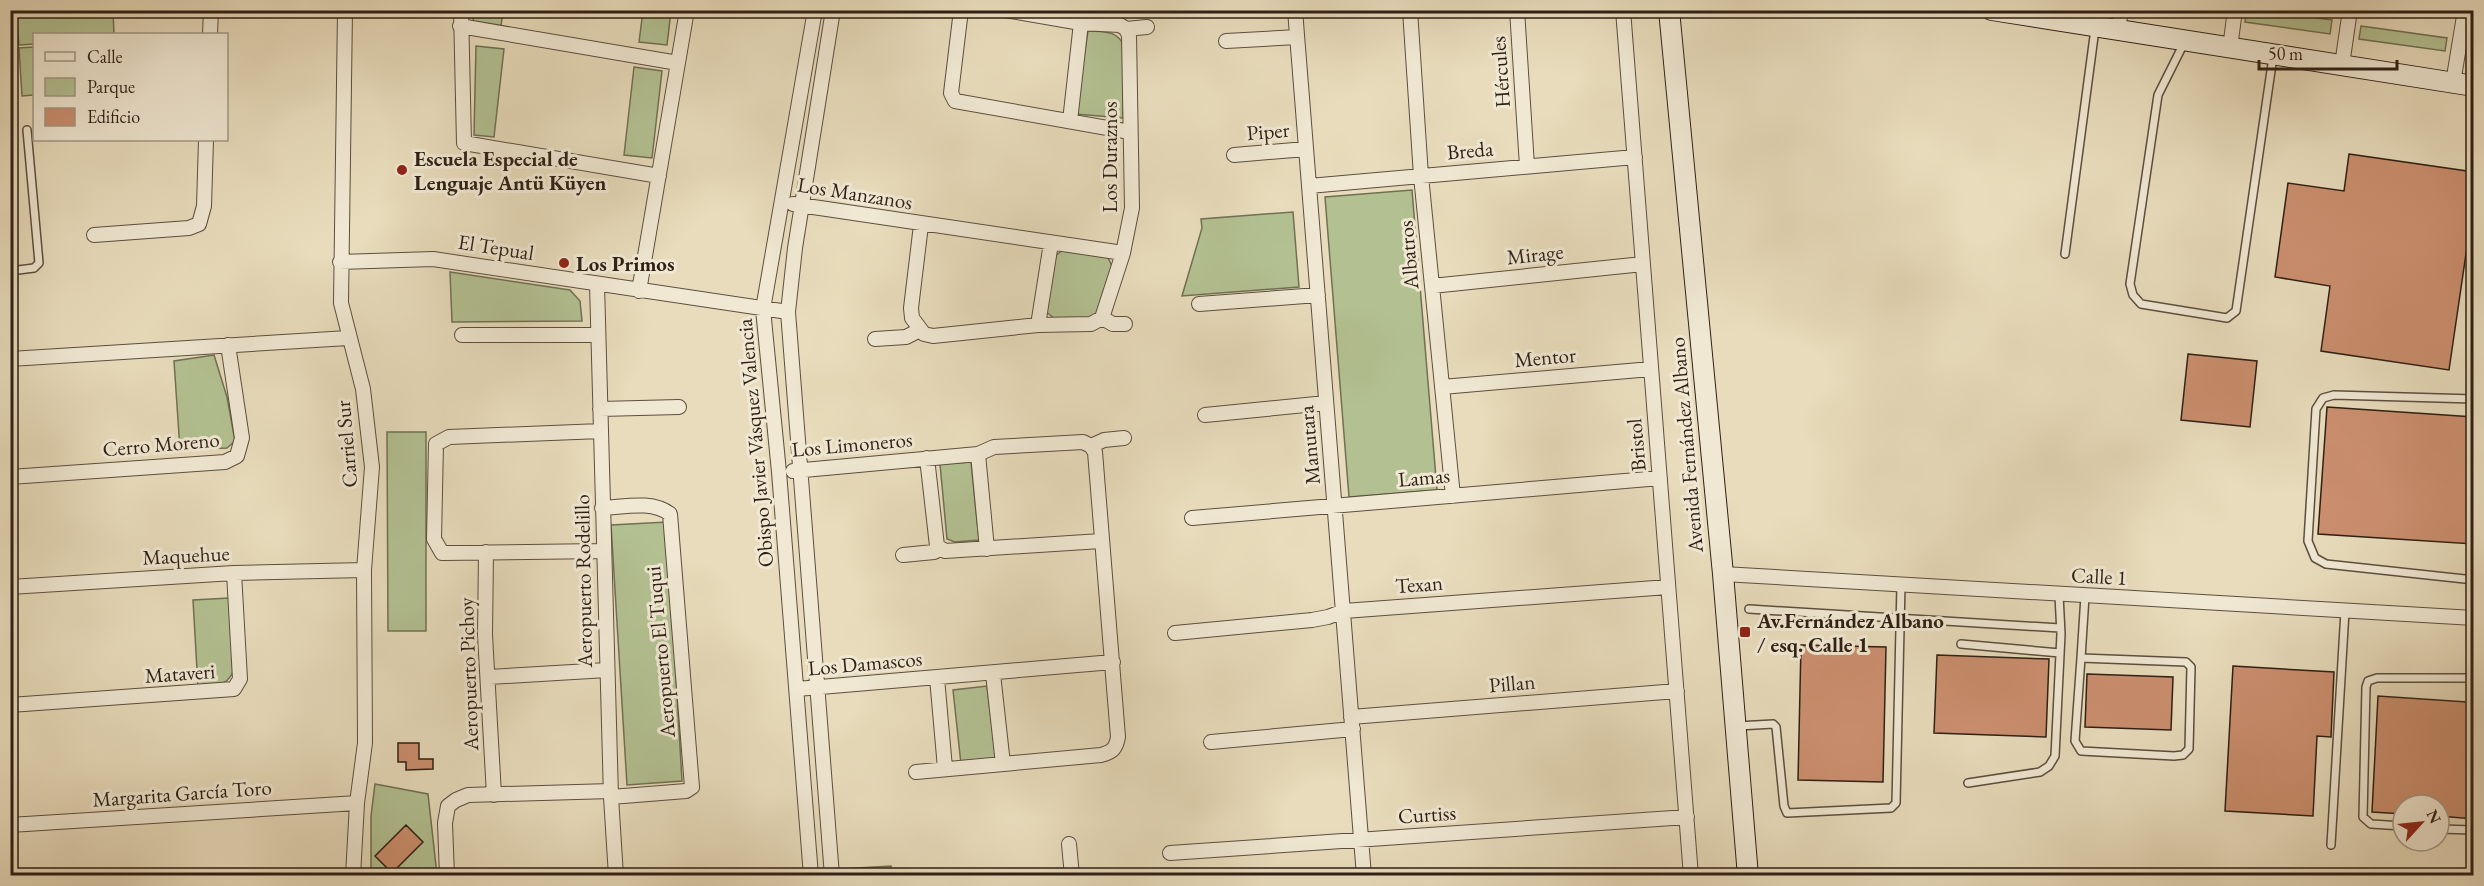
<svg xmlns="http://www.w3.org/2000/svg" width="2484" height="886" font-family="'EB Garamond',serif">
	<rect width="100%" height="100%" fill="#e8dcbc"/>
	<filter id="stains"><feTurbulence type="fractalNoise" baseFrequency=".00333" numOctaves="4"/><feColorMatrix values="0 0 0 0 .2 0 0 0 0 .09 0 0 0 0 .02 0 0 0 .5 -.17"/></filter>
	<radialGradient id="worn" r=".72"><stop offset=".6" stop-color="#630" stop-opacity="0"/><stop offset="1" stop-color="#630" stop-opacity=".3"/></radialGradient>
	<!-- green -->
	<path fill="#b3c192" stroke="#707054" stroke-width="1.5" d="M16,11H113L114,34H34V44L19,45Z
		M474,11H503L501,26L473,22Z
		M643,11H671L667,45L639,42Z
		M2246,11H2263L2332,20L2330,34L2245,22Z
		M2361,26L2447,38L2445,51L2359,39Z
		M1088,31C1104,32 1117,30 1124,46L1123,118L1075,114Z
		M476,46L504,49L494,137L474,135Z
		M34,47V95L22,96L19,48Z
		M634,67L662,71L652,158L624,155Z
		M1412,190L1437,490L1349,497L1325,197Z
		M1293,212L1299,287L1182,296L1202,228L1201,219Z
		M1066,247L1107,256L1113,268L1100,311L1090,318L1055,319L1044,310L1053,258Z
		M450,272L570,290L580,301L582,321L452,322Z
		M214,355L227,397L235,441L227,448L180,450L174,361Z
		M387,432H426V631H388Z
		M971,462L979,540L955,542L947,539L940,464Z
		M667,522L682,781L627,785L611,525Z
		M229,598L233,672C226,687 214,687 198,687L193,600Z
		M987,686L996,760L961,764L953,690Z
		M375,784L428,794L437,875L371,876V816Z
		M891,866L892,875H842L841,869Z"/>
	<!-- building -->
	<path fill="#cb8f6f" stroke="#2e1f15" stroke-width="1.5" d="M2349,154L2474,172V199L2449,370L2321,351L2330,286L2275,277L2288,183L2344,191Z
		M2188,354L2257,361L2250,427L2181,420Z
		M2327,407L2474,417V544L2318,534Z
		M1801,645L1886,647L1883,782L1798,780Z
		M1937,655L2049,659L2046,737L1934,733Z
		M2233,666L2334,672L2331,737L2317,736L2313,816L2225,811Z
		M2087,674L2173,677L2171,730L2085,727Z
		M2468,687H2474V819L2439,816V805H2403V814L2372,812L2378,696L2467,702Z
		M398,743H419V759H433V769L406,770V762H398Z
		M406,825L423,842L392,873L375,856Z"/>
	<g fill="none" stroke-linecap="round" stroke-linejoin="round">
		<defs>
			<path id="lane" d="M2184,43L2158,95L2130,284L2133,295L2141,304L2227,318L2236,311L2273,57
				M2065,254L2095,29
				M10,271L34,268L39,263L27,130
				M2474,399L2334,395L2323,398L2316,409L2308,541L2315,558L2326,564L2474,580
				M1749,609L2060,628
				M1961,644L2060,653
				M2081,658L2075,741L2081,751L2174,756L2183,755L2189,749L2191,667L2186,662L2081,658L2085,596
				M1738,726L1773,724L1776,727L1784,806L1787,813L1891,808L1896,803L1901,585
				M1968,783L2040,772L2049,766L2055,756L2061,634L2059,595
				M2403,826L2371,824L2363,817L2366,687L2368,681L2377,678H2474
				M2439,829L2474,830
				M2331,845L2345,611"/>
			<path id="street" d="M345,10L341,303L363,389L372,467L364,570L365,743L357,803L353,876
				M461,10L464,143L659,176
				M961,10L951,93L955,101L1130,132
				M1005,10L1081,23L1120,25L1126,29L1129,35L1132,208L1123,253L1102,318
				M1295,10L1364,876
				M1410,10L1421,176L1453,496
				M1517,10L1527,166
				M1623,10L1691,876
				M460,26L678,63
				M1126,29L1147,27
				M2118,30L2121,10
				M210,34L211,10
				M1226,41L1297,37
				M2230,48L2235,10
				M2342,65L2350,10
				M2453,83L2465,10
				M1070,121L1081,23
				M1234,155L1306,149
				M1309,186L1635,157
				M793,204L1123,253
				M921,225L911,308L912,318L924,334L933,336L1038,325L1091,324L1102,318
				M94,235L189,228L199,224L204,206L206,140
				M340,262L433,259L788,312
				M597,284L611,797L616,876
				M1432,286L1643,264
				M639,291L687,10
				M1199,304L1318,295
				M1102,318L1113,324H1125
				M1038,325L1051,243
				M462,335H598
				M875,339L906,337L920,330
				M10,359L348,338
				M1442,387L1651,369
				M600,409L679,407
				M1205,415L1326,403
				M601,431L449,437L436,444L434,539L442,553L603,551
				M1091,446L1104,440L1124,438
				M978,454L987,549
				M927,458L937,546L945,551L1101,541
				M793,471L978,454L994,447L1083,442L1091,446L1095,452L1118,737C1116,748 1113,752 1101,755L916,772
				M10,477L225,462L237,456L242,438L228,345
				M602,508C625,507 651,500 670,514L692,787L686,791L611,797
				M1192,518L1660,478
				M486,552L485,635L494,795
				M903,555L934,552L940,549
				M1723,574L2474,618
				M10,587L234,573L364,570
				M1175,633L1312,620L1328,617L1344,611L1668,587
				M993,674L1003,764
				M489,677L607,670
				M937,678L945,768
				M797,689L1113,662
				M10,705L234,689L240,679L234,573
				M1351,717L1677,691
				M1211,742L1353,729
				M10,825L357,803
				M1069,844L1072,876
				M1170,853L1687,817
				M447,876L445,823L448,806L456,800L468,795L611,791
				M811,876L779,472L763,309L815,10
				M832,876L788,312L795,248L833,10"/>
			<path id="secondary" d="M1669,10L1723,574L1748,876
				M1992,10L2474,86"/>
		</defs>
		<!-- lane casing -->
		<use href="#lane" stroke="#5c4e3f" stroke-width="10"/>
		<!-- street casing -->
		<use href="#street" stroke="#5c4e3f" stroke-width="16"/>
		<!-- secondary casing -->
		<use href="#secondary" stroke="#2e1f15" stroke-width="22"/>
		<!-- lane -->
		<use href="#lane" stroke="#f0e8d3" stroke-width="7"/>
		<!-- street -->
		<use href="#street" stroke="#f0e8d3" stroke-width="14"/>
		<!-- secondary -->
		<use href="#secondary" stroke="#f0e8d3" stroke-width="20"/>
	</g>
	<!-- markers -->
	<g fill="#8f2418" stroke="#f0e8d3" stroke-width="2">
		<circle cx="402" cy="170" r="6"/>
		<circle cx="564" cy="263" r="6"/>
		<rect x="1739" y="626" width="12" height="12" rx="3"/>
	</g>
	<g text-anchor="middle" dominant-baseline="central" stroke-width="6" stroke-linejoin="round" paint-order="stroke">
		<!-- street labels -->
		<g font-size="21" fill="#2e1f15" stroke="#f0e8d3">
			<text transform="translate(1500 72) rotate(-94)">Hércules</text>
			<text transform="translate(1268 131) rotate(-5)">Piper</text>
			<text transform="translate(1470 150) rotate(-5)">Breda</text>
			<text transform="translate(1109 157) rotate(-90)">Los Duraznos</text>
			<text transform="translate(855 193) rotate(9)">Los Manzanos</text>
			<text transform="translate(496 247) rotate(9)">El Tepual</text>
			<text transform="translate(1535 254) rotate(-6)">Mirage</text>
			<text transform="translate(1408 255) rotate(-95)">Albatros</text>
			<text transform="translate(1545 357) rotate(-5)">Mentor</text>
			<text transform="translate(755 443) rotate(-95)">Obispo Javier Vásquez Valencia</text>
			<text transform="translate(161 444) rotate(-5)">Cerro Moreno</text>
			<text transform="translate(346 444) rotate(-95)">Carriel Sur</text>
			<text transform="translate(852 444) rotate(-5)">Los Limoneros</text>
			<text transform="translate(1309 445) rotate(-95)">Manutara</text>
			<text transform="translate(1636 445) rotate(-95)">Bristol</text>
			<text transform="translate(1686 445) rotate(-95)">Avenida Fernández Albano</text>
			<text transform="translate(1424 477) rotate(-5)">Lamas</text>
			<text transform="translate(186 555) rotate(-3)">Maquehue</text>
			<text transform="translate(2099 576) rotate(3)">Calle 1</text>
			<text transform="translate(583 581) rotate(-91)">Aeropuerto Rodelillo</text>
			<text transform="translate(1419 584) rotate(-4)">Texan</text>
			<text transform="translate(660 652) rotate(-95)">Aeropuerto El Tuqui</text>
			<text transform="translate(865 663) rotate(-5)">Los Damascos</text>
			<text transform="translate(180 673) rotate(-4)">Mataveri</text>
			<text transform="translate(468 674) rotate(-92)">Aeropuerto Pichoy</text>
			<text transform="translate(1512 683) rotate(-5)">Pillan</text>
			<text transform="translate(182 793) rotate(-4)">Margarita García Toro</text>
			<text transform="translate(1427 814) rotate(-4)">Curtiss</text>
		</g>
		<!-- poi labels -->
		<g font-size="21" font-weight="bold" fill="#2e1f15" stroke="#f0e8d3" text-anchor="start">
			<text x="414" y="158">Escuela Especial de<tspan x="414" dy="24">Lenguaje Antü Küyen</tspan></text>
			<text x="576" y="263">Los Primos</text>
			<text x="1757" y="620">Av.Fernández Albano<tspan x="1757" dy="24">/ esq. Calle 1</tspan></text>
		</g>
	</g>
	<!-- margin -->
	<rect width="2484" height="886" fill="none" stroke="#e8dcbc" stroke-width="36"/>
	<rect x="12" y="12" width="2460" height="862" fill="none" stroke="#2e1f15" stroke-width="3"/>
	<rect x="18" y="18" width="2448" height="850" fill="none" stroke="#2e1f15" stroke-width="1.5"/>
	<!-- legend -->
	<rect x="33" y="33" width="195" height="108" fill="#f0e8d3" stroke="#a29887" stroke-width="1.5"/>
	<rect x="45" y="52" width="30" height="9" fill="#f0e8d3" stroke="#a29887" stroke-width="1.5"/>
	<text x="87" y="63" font-size="18" fill="#2e1f15">Calle</text>
	<rect x="45" y="78" width="30" height="18" fill="#b3c192" stroke="#a29887" stroke-width="1.5"/>
	<text x="87" y="93" font-size="18" fill="#2e1f15">Parque</text>
	<rect x="45" y="108" width="30" height="18" fill="#cb8f6f" stroke="#a29887" stroke-width="1.5"/>
	<text x="87" y="123" font-size="18" fill="#2e1f15">Edificio</text>
	<!-- north arrow -->
	<g transform="translate(2421 823) rotate(63)"><circle r="28" fill="#f0e8d3" stroke="#a29887" stroke-width="1.5"/>
	<path d="M0-4.5L10 22L0 15L-10 22Z" fill="#8f2418"/>
	<text y="-9" font-size="16" font-weight="bold" text-anchor="middle" fill="#2e1f15">N</text>
	</g>
	<!-- scale -->
	<path d="M2259 60v9h138v-9" fill="none" stroke="#2e1f15" stroke-width="3"/>
	<text x="2268" y="60" font-size="18" fill="#2e1f15" stroke="#f0e8d3" stroke-width="4.5" paint-order="stroke">50 m</text>
	<rect width="100%" height="100%" filter="url(#stains)"/>
	<rect width="100%" height="100%" fill="url(#worn)"/>
</svg>
